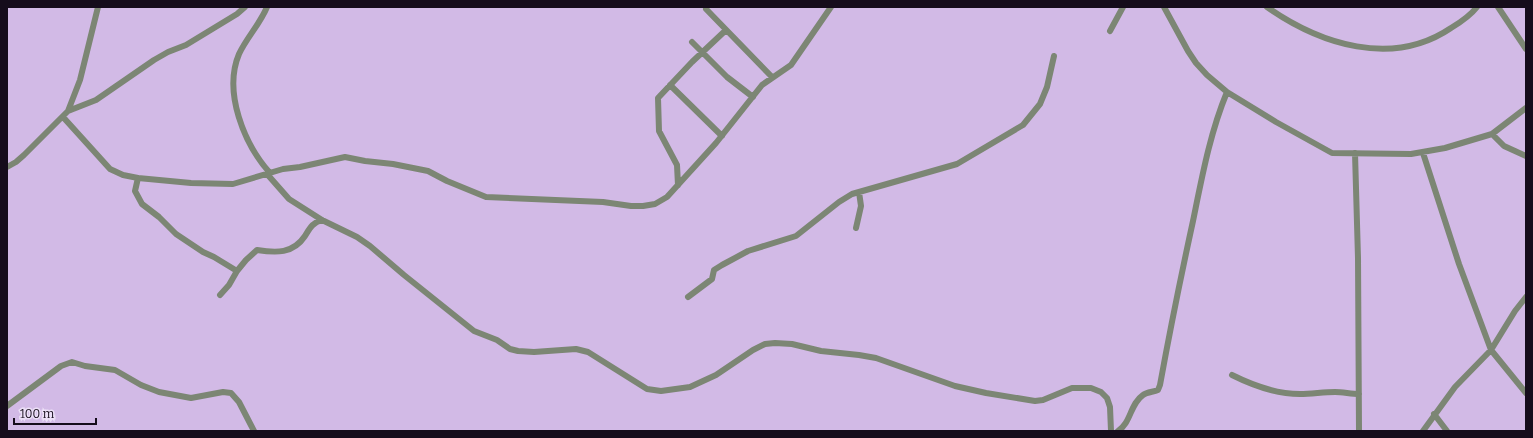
<svg xmlns="http://www.w3.org/2000/svg" width="1533" height="438" font-family="Bitter,serif">
	<rect width="100%" height="100%" fill="#d2bae6"/>
	<g fill="none" stroke-linecap="round" stroke-linejoin="round">
		<!-- minor -->
		<path stroke="#7c8674" stroke-width="6" d="M267,7C260,24 247,37 239,54C223,92 244,144 270,173
			M1164,7L1188,51L1196,63L1207,75L1227,92L1276,122L1332,153L1411,154L1445,148L1492,134L1526,108
			M1267,7C1320,44 1392,68 1451,28C1461,22 1470,16 1477,7
			M1498,7L1526,49
			M706,9L772,77
			M1110,31L1123,7
			M692,42L727,77L753,97
			M670,85L722,136
			M68,111L96,100L154,60L168,52L186,45L237,14L245,7
			M63,117L110,169L123,175L138,178L191,183L233,184L283,169L300,167L345,157L365,161L393,164L428,171L447,181L486,197L603,202L631,206H643L655,204L667,197L716,143L762,85L791,65L831,7
			M1492,134L1504,146L1526,156
			M1355,153L1358,258L1359,431
			M1423,153L1459,264L1491,350L1526,393
			M7,167L16,162L24,155L68,111L80,80L98,7
			M267,174L289,199L322,220L357,237L370,246L404,275L474,331L497,340L510,349L518,351L534,352L576,349L588,352L647,389L661,391L690,387L716,375L753,350L765,344L775,343L792,344L821,351L859,355L876,358L955,386L986,393L1035,401L1043,400L1072,388H1091L1101,392L1107,398L1110,407L1111,431
			M138,178L135,191L142,204L159,217L176,234L203,252L214,257L237,271
			M678,185L677,165L659,131L658,98L692,62L726,30
			M856,228L861,206L859,192
			M220,295L229,285L237,271L246,260L257,250C276,253 293,254 305,236C310,228 312,223 322,220
			M688,297L712,279L714,270L722,265L748,251L796,236L839,202L852,194L957,164L1023,125L1040,104L1047,87L1054,56
			M1232,375C1254,386 1276,394 1300,394C1312,394 1323,392 1335,392C1343,392 1351,394 1359,394
			M7,406L61,366L72,362L85,366L115,370L141,385L159,392L191,398L223,392L231,393L239,402L254,431
			M1434,414L1447,431
			M1118,431C1131,423 1130,404 1143,395C1147,392 1153,392 1158,390L1160,385C1170,330 1181,276 1193,221C1202,177 1210,133 1227,92
			M1423,431L1455,387L1491,350L1515,311L1526,297"/>
	</g>
	<!-- border -->
	<rect width="1533" height="438" fill="none" stroke="#150c1b" stroke-width="16"/>
	<!-- scale -->
	<path d="M14 418v6h82v-6" fill="none" stroke="#150c1b" stroke-width="2"/>
	<text x="20" y="418" font-size="12" fill="#150c1b" stroke="#ece0f7" stroke-width="3" paint-order="stroke">100 m</text>
</svg>
